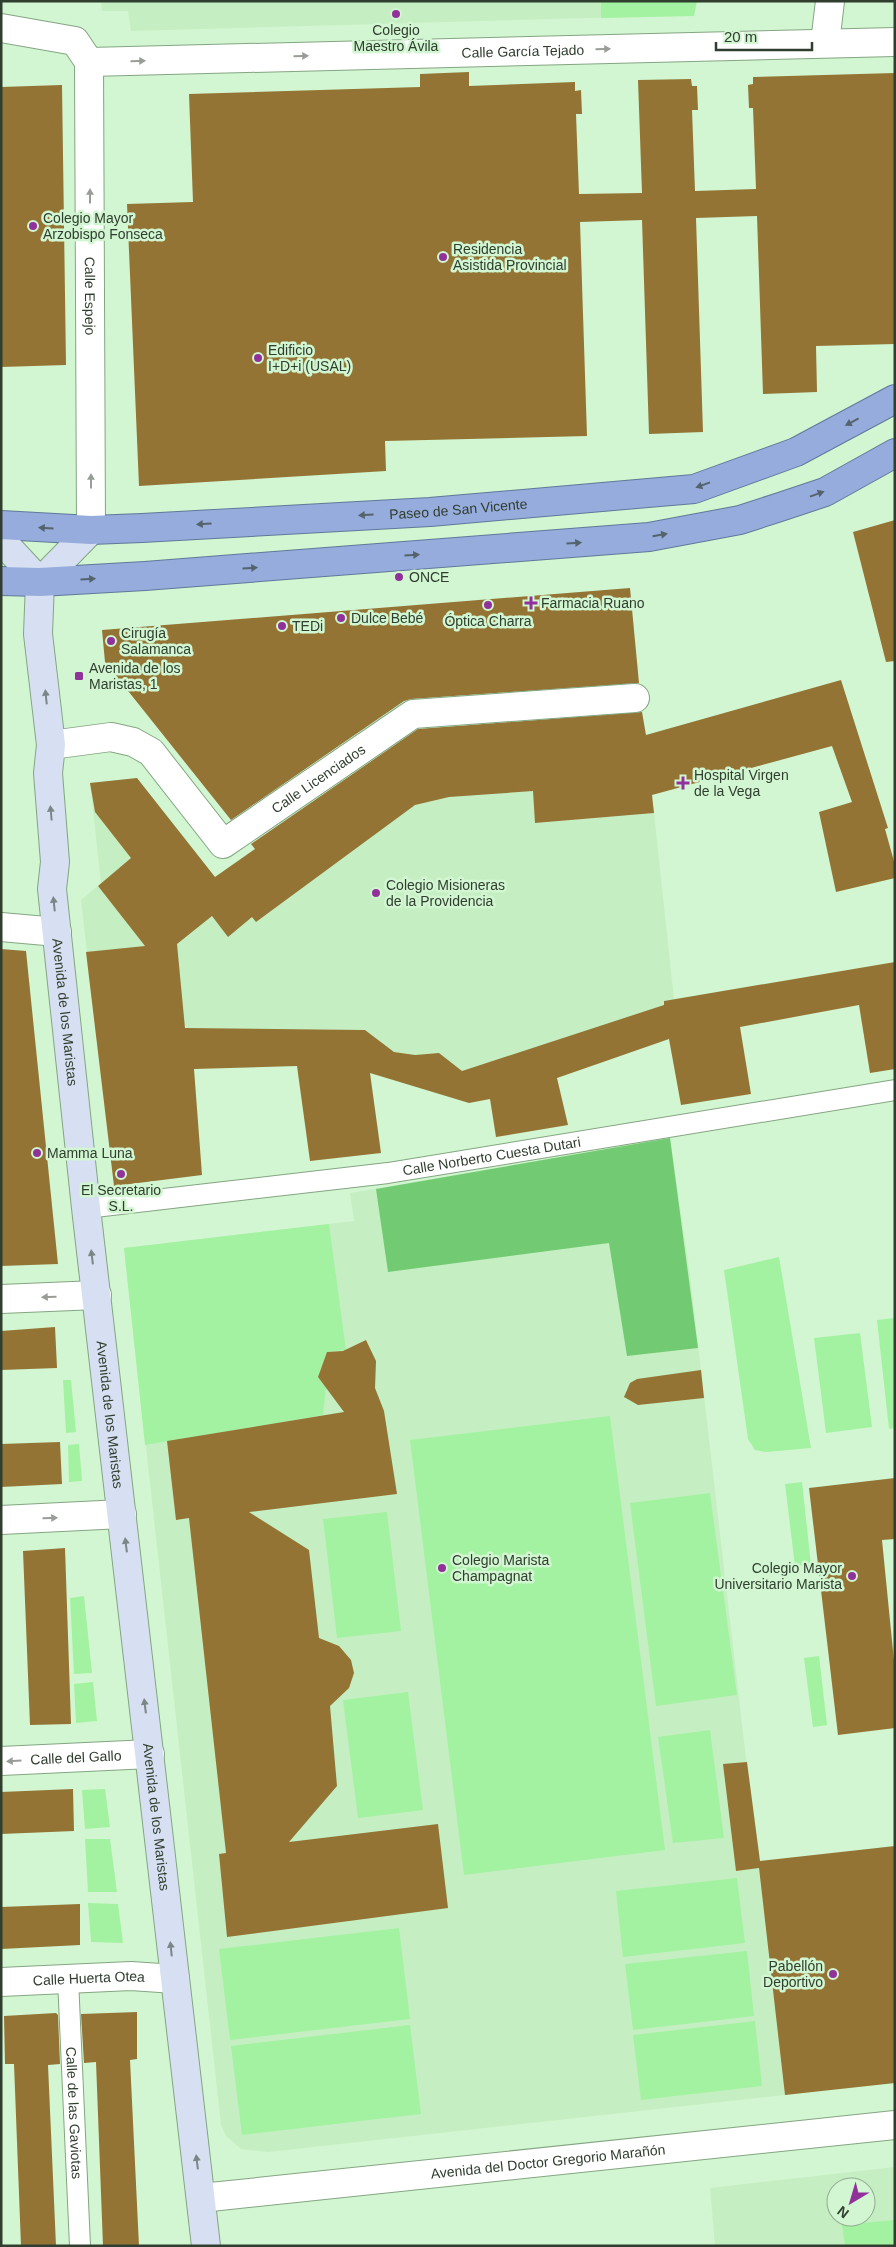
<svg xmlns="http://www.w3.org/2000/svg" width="896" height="2247" font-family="Arial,sans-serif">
	<rect width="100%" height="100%" fill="#d2f6d1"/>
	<!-- built -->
	<path fill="#c5efc3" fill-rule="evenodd" d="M101,1H666L662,16L131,31L128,11H102Z
		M528,727L536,823L654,813L674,999L664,1001V1005L462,1071L439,1053L415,1055L394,1052L365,1030L186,1028L185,1024L96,1032L81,900L101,883L90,783L137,778L215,877L333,793Z
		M670,1138L690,1275L785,2095L268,2152L241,2149L226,2136L221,2125L124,1248L354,1221L350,1193Z
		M895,2167V2246H715L710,2188ZM836,2187H866V2217H836Z"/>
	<!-- green -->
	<path fill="#a3f2a1" d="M601,1H697L694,16L601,18Z
		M329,1224L346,1350L327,1352L318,1377L326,1388L323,1415L145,1445L124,1248Z
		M779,1257L811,1448L766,1452L755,1450L748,1439L724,1270Z
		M895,1318V1428L889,1429L877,1320Z
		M860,1333L872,1427L826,1433L814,1338Z
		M63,1380H71L76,1432L66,1433Z
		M610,1416L665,1850L464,1875L410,1440Z
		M79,1444L82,1481L69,1482L68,1445Z
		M802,1482L811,1565L795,1566L785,1484Z
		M710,1493L737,1695L656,1706L630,1503Z
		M387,1512L401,1631L337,1638L323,1519Z
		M84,1596L92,1673L74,1674L70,1598Z
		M819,1656L827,1725L813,1727L804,1658Z
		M93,1682L97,1721L76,1723L74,1684Z
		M408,1692L423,1810L358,1818L343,1700Z
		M710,1730L724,1838L673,1843L658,1737Z
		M105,1789L110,1827L85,1829L82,1790Z
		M85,1839H110L117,1892H88Z
		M737,1878L745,1943L623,1957L616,1891Z
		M88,1903L118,1904L123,1943L91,1942Z
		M399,1928L410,2019L230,2040L219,1949Z
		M747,1951L754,2016L633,2030L625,1964Z
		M755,2021L762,2086L641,2100L633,2035Z
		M410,2025L421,2114L242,2135L231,2046Z
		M895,2220V2246H845L842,2225Z"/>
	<!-- forest -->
	<path fill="#72cb72" d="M670,1138L698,1348L627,1356L609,1243L388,1272L376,1189Z"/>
	<!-- building -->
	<path fill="#937434" d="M469,72V86L575,82V91L581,90L582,114H576L579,194L642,193L638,80L691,79L692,86H697L698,110H692L695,191L756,189L753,108H749L748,85L753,84V77L895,73V344L816,346L817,392L763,394L757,216L696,218L703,432L649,434L642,220L580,222L587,436L385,441L386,471L139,486L127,204L193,202L189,94L420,87V74Z
		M62,85L66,365L1,367V87Z
		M895,520V661L886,662L853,532Z
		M630,588L639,683L411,699L404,701L231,820L105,662L102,630Z
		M841,680L888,828L885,829L895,865V878L836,892L819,812L852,802L832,746L652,795L654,813L535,823L533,791L449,797L415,805L256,922L252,917L228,937L212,916L177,944L185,1028L365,1030L394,1052L415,1055L439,1053L462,1071L664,1005V1001L895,962V1069L870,1073L859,1005L740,1027L751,1094L681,1105L669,1039L557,1078L568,1125L496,1137L490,1099L469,1103L370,1073L381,1153L310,1161L297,1066L194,1069L202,1175L114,1186L86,952L145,946L98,886L131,858L95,812L90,783L137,778L215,877L255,849L251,844L418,729L642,712L646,735Z
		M1,949L26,951L58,1264L1,1266Z
		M55,1327L57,1368L1,1370V1331Z
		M366,1340L376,1361L375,1388L384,1411L397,1494L249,1512L309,1550L319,1638L339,1646L351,1660L354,1673L349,1688L330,1706L337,1786L289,1842L438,1824L448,1908L227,1937L219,1854L226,1853L189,1518L176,1520L167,1441L344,1412L318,1377L327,1352L343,1351Z
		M701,1370L704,1398L638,1405L624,1397L630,1383L637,1379Z
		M60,1442L62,1484L1,1487V1444Z
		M895,1478V1539L882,1540L895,1671V1728L838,1735L809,1488Z
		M65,1548L71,1724L30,1725L23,1551Z
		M747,1762L760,1861L895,1846V2083L785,2095L759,1868L736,1871L723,1764Z
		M73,1789L74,1831L1,1834V1792Z
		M80,1904V1945L1,1949V1907Z
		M137,2012V2059L130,2060L139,2246H103L96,2062L84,2063L81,2014Z
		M56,2013L58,2015L60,2064L48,2065L56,2246H21L14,2064H5L4,2016Z"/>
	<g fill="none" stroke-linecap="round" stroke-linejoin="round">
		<defs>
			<g id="pedestrian">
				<path id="s1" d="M86,1208L388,1173L895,1090"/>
				<path id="s2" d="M68,1979L80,2246"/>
			</g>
			<g id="minor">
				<path d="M1,28L75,41L89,62"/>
				<path d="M825,43L830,1"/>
				<path id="s3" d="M89,62L895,42"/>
				<path id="s4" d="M89,62L91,530"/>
				<path id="s5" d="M51,745L111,737L133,742L151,752L223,844L413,714L635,698"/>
				<path d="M1,927L57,932"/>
				<path d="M1,1299L97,1295"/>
				<path d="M1,1520L122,1514"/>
				<path id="s6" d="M1,1761L150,1754"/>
				<path id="s7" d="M1,1982L131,1976L175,1979"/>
				<path id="s8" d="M201,2198L895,2125"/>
			</g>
			<g id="secondary">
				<path id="s9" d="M91,530L40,582L38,634L51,745L48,773L55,862L52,889L86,1208L206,2246"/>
				<path d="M1,540L40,582"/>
			</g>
			<g id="trunk">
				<path id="s10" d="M1,525L91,530L142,528L430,512L694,489L796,452L895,399"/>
				<path d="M1,581L40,582L145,576L649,537L740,520L780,507L825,492L895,453"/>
			</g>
		</defs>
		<!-- pedestrian casing -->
		<use href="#pedestrian" stroke="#84a582" stroke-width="22"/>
		<!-- minor casing -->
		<use href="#minor" stroke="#84a582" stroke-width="30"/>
		<!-- secondary casing -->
		<use href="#secondary" stroke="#84a582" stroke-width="30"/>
		<!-- trunk casing -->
		<use href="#trunk" stroke="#61789a" stroke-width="30"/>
		<!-- pedestrian -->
		<use href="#pedestrian" stroke="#fff" stroke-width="20"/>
		<!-- minor -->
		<use href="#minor" stroke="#fff" stroke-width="28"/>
		<!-- secondary -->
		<use href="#secondary" stroke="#d7e0f2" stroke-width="28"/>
		<!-- trunk -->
		<use href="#trunk" stroke="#96acdc" stroke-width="28"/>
	</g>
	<!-- one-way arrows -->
	<defs><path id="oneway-solid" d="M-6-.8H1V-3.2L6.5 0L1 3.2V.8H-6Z" transform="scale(1.25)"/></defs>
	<g fill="#989e97">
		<use href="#oneway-solid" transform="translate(603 49) rotate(-1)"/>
		<use href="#oneway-solid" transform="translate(301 56) rotate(-1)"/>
		<use href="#oneway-solid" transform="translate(138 61) rotate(-1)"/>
		<use href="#oneway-solid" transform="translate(90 196) rotate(-90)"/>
		<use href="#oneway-solid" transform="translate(91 481) rotate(-90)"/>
		<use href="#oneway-solid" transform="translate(49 1297) rotate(178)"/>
		<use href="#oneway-solid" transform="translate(50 1518) rotate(-2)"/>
		<use href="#oneway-solid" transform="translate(14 1761) rotate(177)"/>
	</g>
	<g fill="#54646c">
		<use href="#oneway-solid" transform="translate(852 422) rotate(152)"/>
		<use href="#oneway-solid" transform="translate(703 485) rotate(160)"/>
		<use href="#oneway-solid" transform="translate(817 494) rotate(-20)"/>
		<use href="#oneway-solid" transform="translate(366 515) rotate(177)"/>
		<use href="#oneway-solid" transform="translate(204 524) rotate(177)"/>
		<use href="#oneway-solid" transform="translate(46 528) rotate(-177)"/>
		<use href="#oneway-solid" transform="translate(660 535) rotate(-10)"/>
		<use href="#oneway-solid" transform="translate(574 543) rotate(-4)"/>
		<use href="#oneway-solid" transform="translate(412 555) rotate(-4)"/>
		<use href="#oneway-solid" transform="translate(250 568) rotate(-4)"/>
		<use href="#oneway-solid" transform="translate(88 579) rotate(-4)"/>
	</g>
	<g fill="#7b8787">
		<use href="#oneway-solid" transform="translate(46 697) rotate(-96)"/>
		<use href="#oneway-solid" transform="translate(51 813) rotate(-95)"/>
		<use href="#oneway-solid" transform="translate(54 904) rotate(-96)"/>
		<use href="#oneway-solid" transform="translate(92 1257) rotate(-97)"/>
		<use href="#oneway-solid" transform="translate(126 1545) rotate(-97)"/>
		<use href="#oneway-solid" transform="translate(145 1706) rotate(-97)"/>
		<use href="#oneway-solid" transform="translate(171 1949) rotate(-96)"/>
		<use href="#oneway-solid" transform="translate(197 2162) rotate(-97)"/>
	</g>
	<!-- markers -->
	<g fill="#91329b" stroke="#d2f6d1" stroke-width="2">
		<circle cx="396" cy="14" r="5"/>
		<circle cx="33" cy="226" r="5"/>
		<circle cx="443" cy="257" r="5"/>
		<circle cx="258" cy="358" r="5"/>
		<circle cx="399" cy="577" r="5"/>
		<path d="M528.5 595.5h5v5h5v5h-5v5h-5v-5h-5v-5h5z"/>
		<circle cx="488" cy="605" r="5"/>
		<circle cx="341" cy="618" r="5"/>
		<circle cx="282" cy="626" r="5"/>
		<circle cx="111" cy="641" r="5"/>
		<rect x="74" y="671" width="10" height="10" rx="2.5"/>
		<path d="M680.5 775.5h5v5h5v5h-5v5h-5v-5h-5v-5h5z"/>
		<circle cx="376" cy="893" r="5"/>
		<circle cx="37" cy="1153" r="5"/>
		<circle cx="121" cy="1174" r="5"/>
		<circle cx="442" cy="1568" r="5"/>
		<circle cx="852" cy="1576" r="5"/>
		<circle cx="833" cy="1974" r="5"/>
	</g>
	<g text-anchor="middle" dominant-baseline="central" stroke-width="5" stroke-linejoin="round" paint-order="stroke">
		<!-- poi labels -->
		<g font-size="14" fill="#303e2f" stroke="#d2f6d1" text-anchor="start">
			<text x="396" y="30" text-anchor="middle">Colegio<tspan x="396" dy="16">Maestro Ávila</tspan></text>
			<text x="43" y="218">Colegio Mayor<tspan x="43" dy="16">Arzobispo Fonseca</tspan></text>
			<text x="453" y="249">Residencia<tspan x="453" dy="16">Asistida Provincial</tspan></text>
			<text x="268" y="350">Edificio<tspan x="268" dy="16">I+D+i (USAL)</tspan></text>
			<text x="409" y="577">ONCE</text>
			<text x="541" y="603">Farmacia Ruano</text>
			<text x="351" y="618">Dulce Bebé</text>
			<text x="488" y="621" text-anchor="middle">Óptica Charra</text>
			<text x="292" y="626">TEDi</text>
			<text x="121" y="633">Cirugía<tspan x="121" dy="16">Salamanca</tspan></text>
			<text x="89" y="668">Avenida de los<tspan x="89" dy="16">Maristas, 1</tspan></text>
			<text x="694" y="775">Hospital Virgen<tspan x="694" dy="16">de la Vega</tspan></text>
			<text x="386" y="885">Colegio Misioneras<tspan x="386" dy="16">de la Providencia</tspan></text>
			<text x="47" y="1153">Mamma Luna</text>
			<text x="121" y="1190" text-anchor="middle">El Secretario<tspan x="121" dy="16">S.L.</tspan></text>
			<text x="452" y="1560">Colegio Marista<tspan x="452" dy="16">Champagnat</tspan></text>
			<text x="842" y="1568" text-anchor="end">Colegio Mayor<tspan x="842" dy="16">Universitario Marista</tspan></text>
			<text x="823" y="1966" text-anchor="end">Pabellón<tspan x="823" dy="16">Deportivo</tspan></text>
		</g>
		<!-- street labels -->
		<g font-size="14" fill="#303e2f" stroke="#d2f6d1">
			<text stroke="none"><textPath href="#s3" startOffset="434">Calle García Tejado</textPath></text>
			<text stroke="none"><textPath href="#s4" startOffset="234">Calle Espejo</textPath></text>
			<text stroke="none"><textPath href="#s10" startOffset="458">Paseo de San Vicente</textPath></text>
			<text stroke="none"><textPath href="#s5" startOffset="336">Calle Licenciados</textPath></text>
			<text stroke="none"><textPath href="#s9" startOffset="505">Avenida de los Maristas</textPath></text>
			<text stroke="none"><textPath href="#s1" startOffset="409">Calle Norberto Cuesta Dutari</textPath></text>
			<text stroke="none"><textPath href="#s9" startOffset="910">Avenida de los Maristas</textPath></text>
			<text stroke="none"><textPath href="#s6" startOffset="75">Calle del Gallo</textPath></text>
			<text stroke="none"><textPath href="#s9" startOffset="1315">Avenida de los Maristas</textPath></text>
			<text stroke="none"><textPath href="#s7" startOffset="88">Calle Huerta Otea</textPath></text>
			<text stroke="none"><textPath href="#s2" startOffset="134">Calle de las Gaviotas</textPath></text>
			<text stroke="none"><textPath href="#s8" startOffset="349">Avenida del Doctor Gregorio Marañón</textPath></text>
		</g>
	</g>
	<!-- border -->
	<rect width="896" height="2247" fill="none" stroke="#303e2f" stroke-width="5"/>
	<!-- north arrow -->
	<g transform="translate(851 2202) rotate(218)"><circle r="24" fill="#d2f6d1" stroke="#91ac90"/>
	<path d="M0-4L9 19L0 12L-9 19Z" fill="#91329b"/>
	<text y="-8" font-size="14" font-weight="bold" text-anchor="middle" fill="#303e2f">N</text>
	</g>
	<!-- scale -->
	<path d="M716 42v8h96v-8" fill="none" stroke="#303e2f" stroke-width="2.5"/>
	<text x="724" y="42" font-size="15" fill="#303e2f" stroke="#d2f6d1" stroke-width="4" paint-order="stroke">20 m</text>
</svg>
